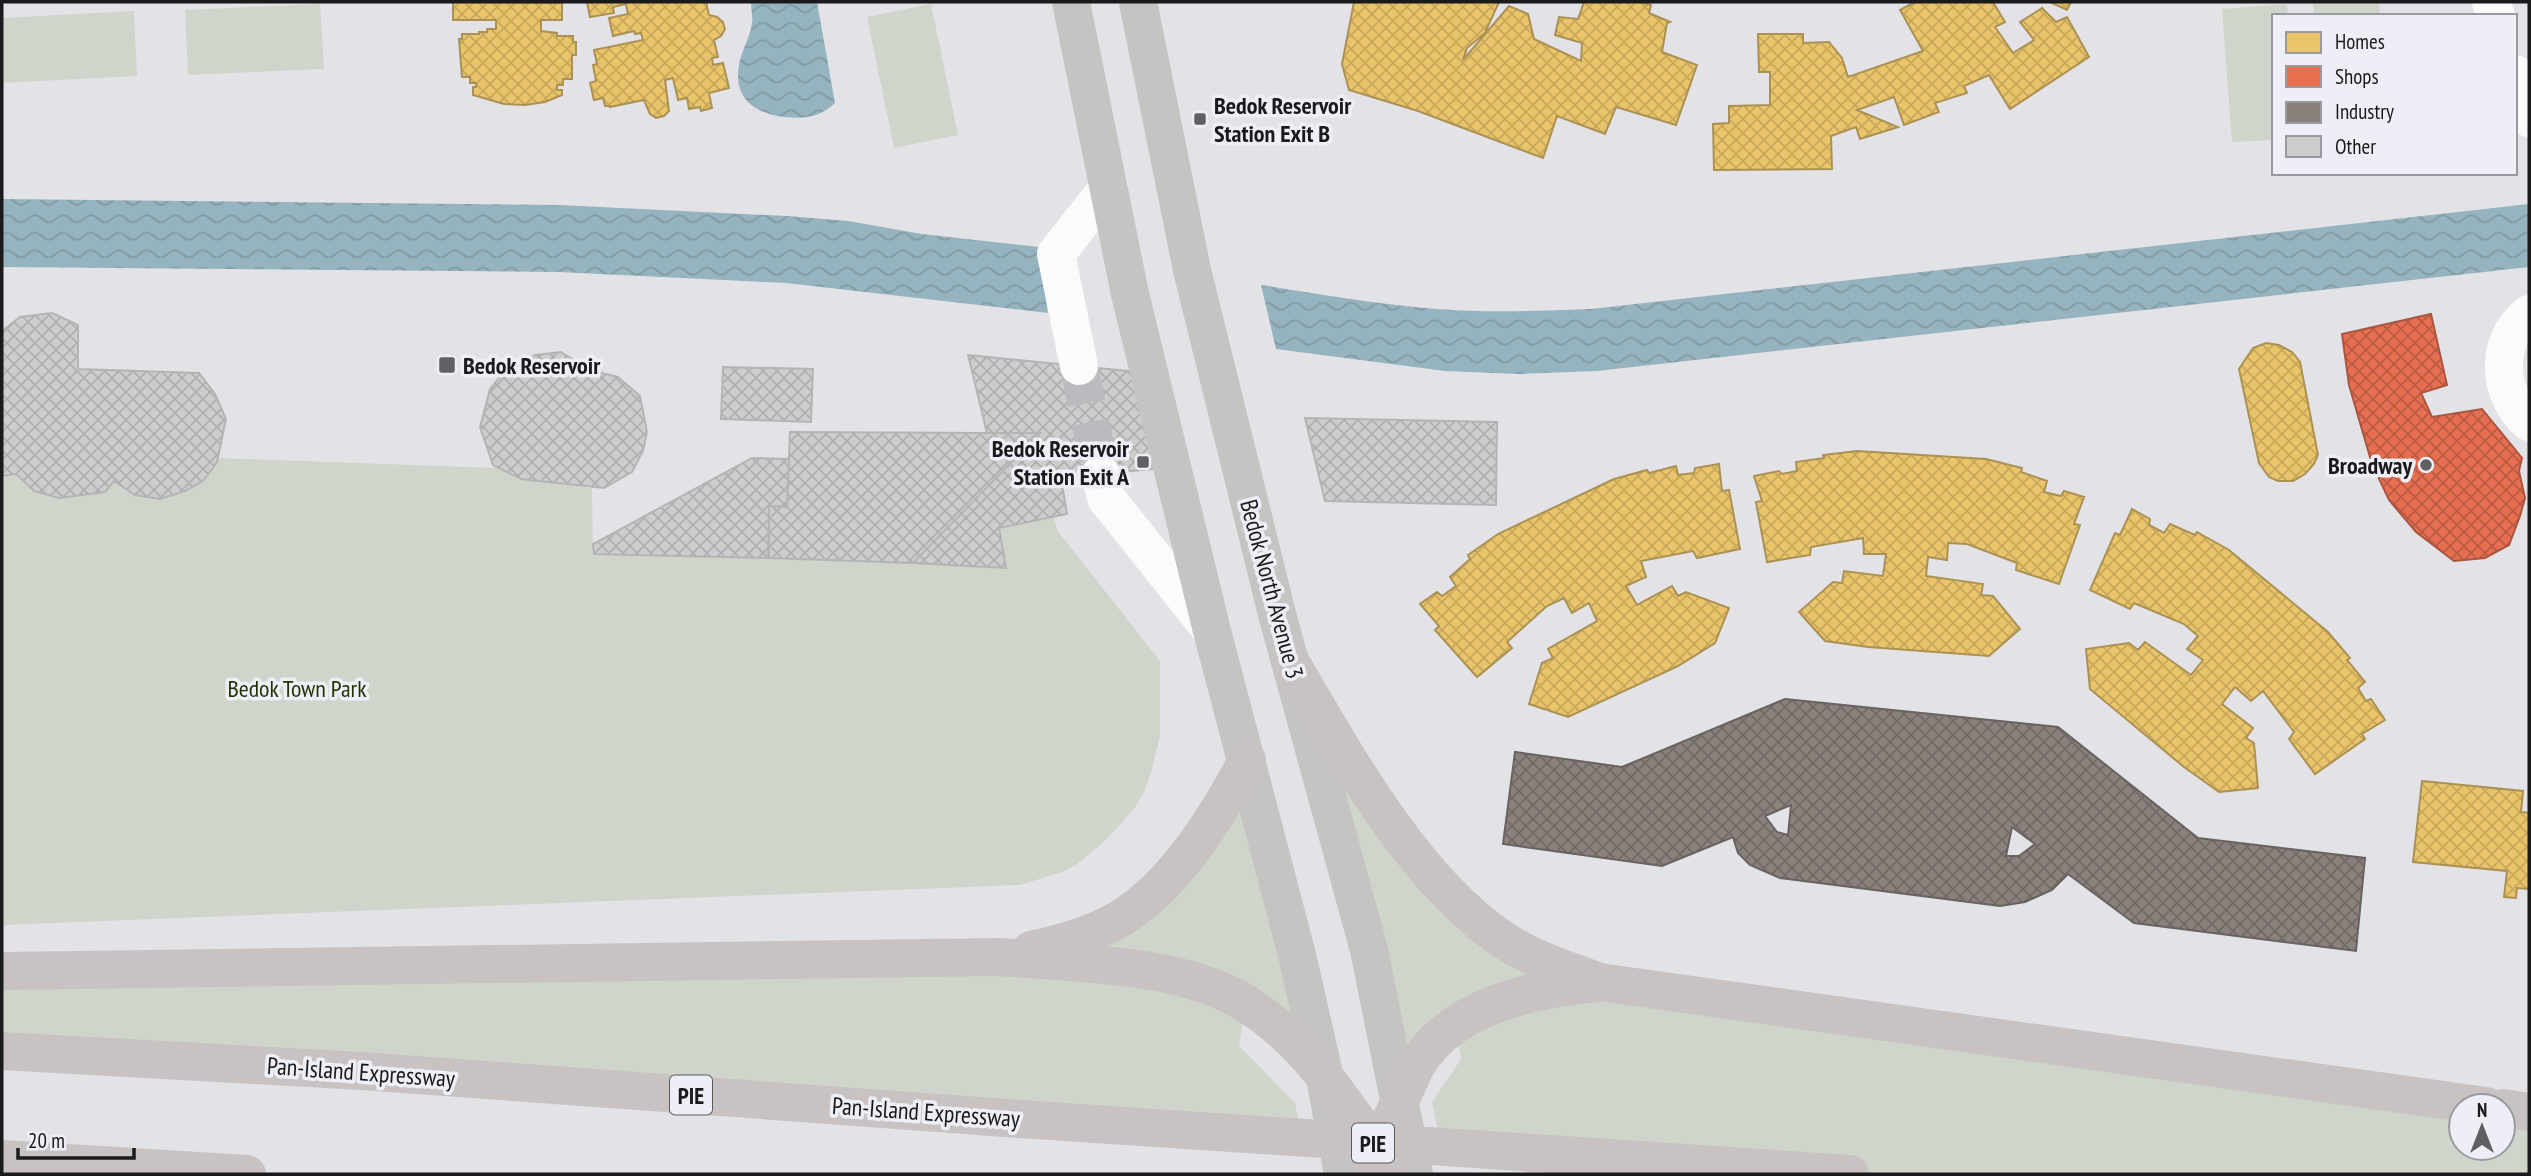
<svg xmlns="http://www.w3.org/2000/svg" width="2531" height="1176" font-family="'PT Sans Narrow',sans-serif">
	<defs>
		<pattern id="water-waves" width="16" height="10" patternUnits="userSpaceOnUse" patternTransform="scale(1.75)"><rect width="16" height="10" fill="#96b4bf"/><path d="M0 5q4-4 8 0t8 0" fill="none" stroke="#819aa4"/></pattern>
		<pattern id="homes-cross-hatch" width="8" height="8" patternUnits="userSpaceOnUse" patternTransform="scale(1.75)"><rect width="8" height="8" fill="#e9c46a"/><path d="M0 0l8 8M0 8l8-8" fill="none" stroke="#c7a85b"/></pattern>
		<pattern id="shops-cross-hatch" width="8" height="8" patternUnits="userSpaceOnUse" patternTransform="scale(1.75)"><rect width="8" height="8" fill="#e76f51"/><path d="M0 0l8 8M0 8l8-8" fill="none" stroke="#ba5a43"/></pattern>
		<pattern id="industry-cross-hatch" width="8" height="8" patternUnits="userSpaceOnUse" patternTransform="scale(1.75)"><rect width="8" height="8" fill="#8a817c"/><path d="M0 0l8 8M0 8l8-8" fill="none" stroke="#706965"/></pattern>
		<pattern id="building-cross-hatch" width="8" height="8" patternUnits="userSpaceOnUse" patternTransform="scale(1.75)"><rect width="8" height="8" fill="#cecdcd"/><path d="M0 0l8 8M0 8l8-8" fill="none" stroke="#b0afb0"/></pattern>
	</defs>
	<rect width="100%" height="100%" fill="#e3e3e7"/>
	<!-- green -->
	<path fill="#cfd5ca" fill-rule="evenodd" d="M2313,2H2379L2380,16H2314Z
		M320,4L324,69L188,75L185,10Z
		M931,4L958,135L894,148L867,17Z
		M2287,4L2288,16H2274V140L2232,142L2222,9Z
		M134,11L137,76L2,83V18Z
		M218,458L498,468L521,479L592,488L593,554L913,563L1006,569L1000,528L1054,517L1057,530L1160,661V736L1151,773L1144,792L1134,809L1106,840L1076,865L1062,872L1020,885L2,925V477L16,475L33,492L59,498L105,493L114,481C122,486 130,493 139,495C170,503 206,489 218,458Z
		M1294,670L1352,766L1518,950L2529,1109V1174H1873L1441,1146L1432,1102L1461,1059L1455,1025L1400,1092ZM2461,1106H2503V1148H2461Z
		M1247,761L1324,1077L1246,1005L1239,1046L1295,1103L1302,1137L2,1052V972L1001,958L1106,927Z"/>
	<!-- water -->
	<path fill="url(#water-waves)" d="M751,2H817L835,103C820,117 806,119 785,117C755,114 733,98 739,65C741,51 750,38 752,23C753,17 751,9 751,2Z
		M2,199L560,205L787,216L848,221L922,234L1039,247L1048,313L786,283L559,272L2,267Z
		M2529,204V267L1597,371L1519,374L1445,371L1276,349L1261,285C1319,294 1377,304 1436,309C1488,313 1539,311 1591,309Z"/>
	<!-- homes -->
	<path fill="url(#homes-cross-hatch)" stroke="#ab9153" stroke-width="2" d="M453,2L562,3V20H541V31L557,33V36H573V42H576V55H572V79H563V85H557V90H562V95L545,102L525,105L504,104L473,95V87H476V83H470V77H462L459,39H462V34H479V32H487V29H496V20H453Z
		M587,2H706L709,15L717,17L723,22L725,29L721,36L714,40L718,57L712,58L713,65L723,63L729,88L709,93L712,108L701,111L700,107L689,109L687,98L678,100L673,78L665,80L669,111L664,116L656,118L650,114L644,100L610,107V106H605L603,98L594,100L590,83L596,81L593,65L597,64L594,50L643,40L641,33L635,34L634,31L613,36L609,18L628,14L626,4L613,7L614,13L590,17Z
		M1354,2H1499L1485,33L1467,48L1463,60L1509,6L1528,14L1534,39L1581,61L1582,43L1555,35L1559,17L1578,19L1584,2H1641L1651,5L1649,13L1670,22L1667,23L1662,52L1697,65L1676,125L1616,107L1605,134L1557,116L1543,158L1418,111L1349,90L1342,64Z
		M1915,2H1993L2005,22L1995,27L2013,53L2034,40L2020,22L2042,8L2056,22L2067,17L2089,57L2010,109L1989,75L1964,86L1967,93L1935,103L1939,112L1904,125L1894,97L1857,110L1898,127L1860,139L1856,127L1831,136L1832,169L1714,170L1713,124L1729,123V106L1770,105V72H1759L1758,34H1803V43L1829,42L1842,58L1848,77L1923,51L1900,10Z
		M2050,2H2071L2067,10Z
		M2266,343L2279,345L2292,352L2300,362L2318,455L2314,464L2305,474L2293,481H2278L2269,477L2259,463L2239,369L2253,348Z
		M1857,451L1986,459L2022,468L2021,472L2047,481L2044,492L2061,496L2064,491L2084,497L2074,524L2080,525L2059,584L2016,570L2017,563L1967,544L1948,543L1947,560L1928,557L1926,576L1983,584L1981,595L1993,596L2020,629L1989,656L1868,647L1825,641L1799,612L1833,582L1842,583L1844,571L1883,576L1886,554H1864L1863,538L1811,547L1810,555L1767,562L1756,502L1762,501L1754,476L1779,471L1782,474L1797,471L1796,462L1824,458L1823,455Z
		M1719,464L1722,491L1729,490L1740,549L1697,558L1693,551L1641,561L1646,577L1626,586L1637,605L1672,586L1678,596L1686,592L1729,608L1715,643L1678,666L1568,717L1529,704L1542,663L1553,658L1548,649L1597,621L1589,603L1572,613L1564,598L1547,606L1507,642L1512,648L1477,677L1435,630L1439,626L1420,604L1437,592L1442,596L1456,586L1450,577L1470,559L1468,555L1498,534L1614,479L1647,470L1649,473L1676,466L1678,475L1694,473L1695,468Z
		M2132,509L2150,519L2149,525L2164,533L2170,524L2195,535L2197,532L2229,550L2328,632L2350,658L2347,660L2365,682L2358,688L2366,701L2371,699L2385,720L2362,734L2365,739L2315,774L2289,739L2294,732L2263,691L2251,701L2235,687L2222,704L2253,728L2246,738L2254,743L2258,788L2219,792L2184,767L2090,689L2086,649L2129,643L2138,650L2145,642L2191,675L2203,660L2187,649L2198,636L2184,624L2134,603L2130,609L2090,590L2115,533L2120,535Z
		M2422,781L2523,791L2521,812L2529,813V889L2517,888L2516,898L2504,897L2507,871L2413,862Z"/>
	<!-- shops -->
	<path fill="url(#shops-cross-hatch)" stroke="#aa5641" stroke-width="2" d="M2431,314L2447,385L2421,393L2432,417L2482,409L2522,458L2519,471L2525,498L2520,516L2509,545L2485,558L2454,561L2416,532L2389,500L2372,464L2349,385L2342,334Z"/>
	<!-- industry -->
	<path fill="url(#industry-cross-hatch)" stroke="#686260" stroke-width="2" fill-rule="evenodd" d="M1785,699L2058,727L2198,838L2365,858L2356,951L2134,923L2068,874L2052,890L2025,902L2000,906L1780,878L1750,865L1738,853L1733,837L1662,866L1503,844L1515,752L1622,767ZM1791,805L1788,835L1777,832L1765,816ZM2012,827L2035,844L2019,856H2006Z"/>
	<!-- building -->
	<path fill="url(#building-cross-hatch)" stroke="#b5b4b5" stroke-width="2" d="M52,313L78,325V369L199,373L215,394L226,419L217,462L203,481L185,491L160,499L135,495L114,481L105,492L59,498L34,491L16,474L2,476V331L20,317Z
		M561,352L590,370L618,377L640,396L647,432L643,451L632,472L604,488L521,479L493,465L480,427L490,389L505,371L535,355Z
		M968,355L1147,373L1171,467L1061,478L1067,514L999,528L1006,568L913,563L1040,433H987Z
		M723,367L813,369L811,422L721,419Z
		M1305,418L1497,422L1496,505L1325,501Z
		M790,432L988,433H1040L913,563L769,558V506L787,507Z
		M752,458L789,459L787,506H769L768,558L594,554L593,544Z"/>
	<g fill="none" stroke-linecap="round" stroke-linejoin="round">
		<!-- minor-tunnel -->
		<path stroke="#bbbbbf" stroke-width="38" stroke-dasharray="38 19" stroke-linecap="butt" d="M1079,366L1101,474"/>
		<!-- minor -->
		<path stroke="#fbfbfb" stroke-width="38" d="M2491,2L2496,16
			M2515,74L2529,118
			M2529,314C2494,341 2497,395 2529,422
			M1079,366L1056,254L1109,187
			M1101,474L1106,498L1212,631"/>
		<!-- major -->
		<path stroke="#c6c4c3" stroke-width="38" d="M1071,2L1130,294L1212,631L1297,955L1325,1078L1343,1174
			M1138,2L1192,270L1277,614L1369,950L1414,1174"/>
		<!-- highway -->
		<path stroke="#c8c3c2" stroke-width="38" d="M1290,661C1344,753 1412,878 1502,939C1531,959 1566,969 1599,982L2486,1106
			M1031,950C1062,943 1093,935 1121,918C1176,884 1218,816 1247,760
			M2,971L998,957C1074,963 1183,963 1248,1005C1311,1044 1352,1115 1394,1174
			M2,1051L362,1071L1020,1119L1850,1174
			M2503,1108L2529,1112
			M2,1159L247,1174
			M1371,1164L1415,1068C1449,1006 1532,989 1597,983"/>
	</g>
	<!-- markers -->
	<g fill="#606064" stroke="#eeeff6" stroke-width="2.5">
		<rect x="1193" y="112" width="14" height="14" rx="3.5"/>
		<rect x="438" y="356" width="18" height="18" rx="3.5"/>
		<rect x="1136" y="455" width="14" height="14" rx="3.5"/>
		<circle cx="2426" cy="465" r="7"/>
	</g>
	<g text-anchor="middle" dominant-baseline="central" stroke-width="7" stroke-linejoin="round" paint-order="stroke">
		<!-- shield labels -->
		<g fill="#eeeff6" stroke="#5a5a5e" stroke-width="2">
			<rect x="670" y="1075.5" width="42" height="39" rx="5"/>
			<rect x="1352" y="1123.5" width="42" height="39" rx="5"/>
		</g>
		<g font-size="23" font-weight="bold" fill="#1a1a1d">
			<text x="691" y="1095">PIE</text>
			<text x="1373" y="1143">PIE</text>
		</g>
		<!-- poi labels -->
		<g font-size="24" font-weight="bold" fill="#1a1a1d" stroke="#eeeff6" text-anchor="start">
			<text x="1214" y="105">Bedok Reservoir<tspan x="1214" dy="28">Station Exit B</tspan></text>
			<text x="463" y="365">Bedok Reservoir</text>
			<text x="1129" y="448" text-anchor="end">Bedok Reservoir<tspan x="1129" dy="28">Station Exit A</tspan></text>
			<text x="2412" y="465" text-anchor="end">Broadway</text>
		</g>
		<!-- street labels -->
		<g font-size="24" fill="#1a1a1d" stroke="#eeeff6">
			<text transform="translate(1272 589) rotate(75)">Bedok North Avenue 3</text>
			<text transform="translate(361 1072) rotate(4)">Pan-Island Expressway</text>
			<text transform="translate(926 1112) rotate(4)">Pan-Island Expressway</text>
		</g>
		<!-- park labels -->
		<g font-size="24" fill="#1e3300" stroke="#eeeff6">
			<text x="297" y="688">Bedok Town Park</text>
		</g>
	</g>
	<!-- border -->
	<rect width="2531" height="1176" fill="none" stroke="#1a1a1d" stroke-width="7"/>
	<!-- legend -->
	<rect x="2272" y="14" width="245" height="161" fill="#eeeff6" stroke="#999a9f" stroke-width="2"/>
	<rect x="2286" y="32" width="35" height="21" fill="#e9c46a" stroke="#999a9f" stroke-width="2"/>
	<text x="2335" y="49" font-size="21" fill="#1a1a1d">Homes</text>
	<rect x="2286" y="66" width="35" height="21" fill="#e76f51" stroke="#999a9f" stroke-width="2"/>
	<text x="2335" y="84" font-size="21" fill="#1a1a1d">Shops</text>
	<rect x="2286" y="102" width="35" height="21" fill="#8a817c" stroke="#999a9f" stroke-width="2"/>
	<text x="2335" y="119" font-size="21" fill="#1a1a1d">Industry</text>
	<rect x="2286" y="136" width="35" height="21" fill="#cecdcd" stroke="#999a9f" stroke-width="2"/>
	<text x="2335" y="154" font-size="21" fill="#1a1a1d">Other</text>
	<!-- north arrow -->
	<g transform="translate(2482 1127)"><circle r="33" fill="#eeeff6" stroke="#999a9f" stroke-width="2"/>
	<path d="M0-5L12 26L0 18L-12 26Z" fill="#606064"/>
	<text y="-10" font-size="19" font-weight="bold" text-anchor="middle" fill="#1a1a1d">N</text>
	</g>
	<!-- scale -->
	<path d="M18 1148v10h116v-10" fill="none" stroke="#1a1a1d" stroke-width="3.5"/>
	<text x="28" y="1148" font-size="21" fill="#1a1a1d" stroke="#eeeff6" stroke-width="5" paint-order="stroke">20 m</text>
</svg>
